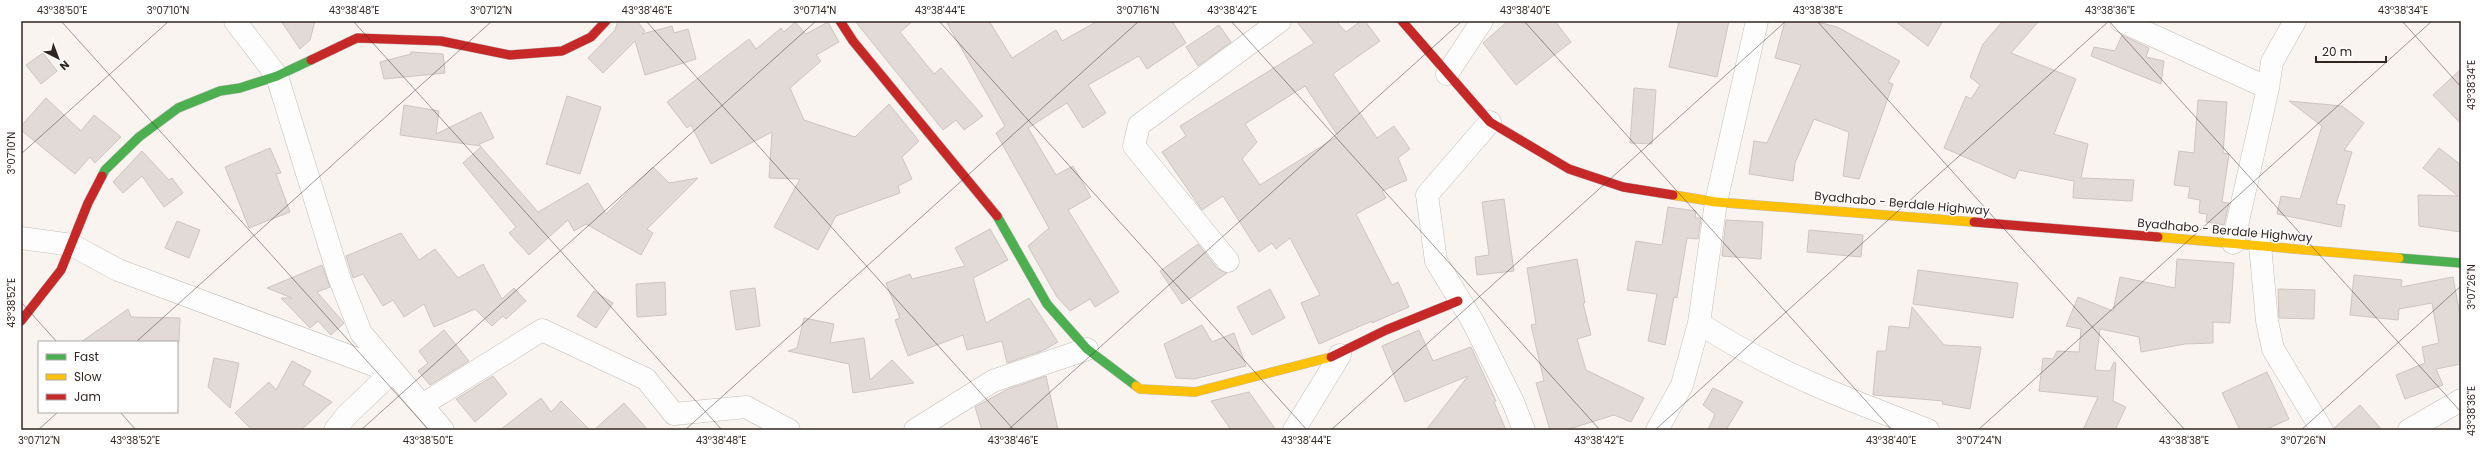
<svg xmlns="http://www.w3.org/2000/svg" width="2482" height="451" font-family="Poppins,sans-serif">
	<rect width="100%" height="100%" fill="#faf4f0"/>
	<!-- building -->
	<path fill="#e2dad6" stroke="#ccc5c1" fill-rule="evenodd" d="M281,21H315L310,40L300,49Z
		M618,21H637L645,31L642,34L672,26L674,33L688,29L696,59L645,75L635,41L603,73L588,58L615,30Z
		M855,21H913L900,32L934,74L941,68L983,116L964,130L956,120L943,130Z
		M946,21H989L1012,58L1056,30L1062,41L1098,21H1172L1186,43L1147,69L1139,56L1088,85L1106,113L1083,128L1067,103L1028,128L1056,175L1073,166L1091,197L1068,210L1119,292L1095,307L1090,299L1070,311L1057,297L1028,246L1049,228L996,133L1005,126Z
		M1296,21H1336L1346,32L1361,21H1365L1380,41L1333,74L1377,138L1394,126L1410,149L1398,158L1407,180L1382,191L1386,198L1356,214L1392,285L1398,282L1409,307L1372,323V321L1319,344L1301,303L1320,295L1290,238L1276,249L1272,243L1259,252L1223,196L1202,210L1162,152L1186,136L1180,126L1314,43ZM1305,86L1338,136L1260,185L1242,159L1257,142L1245,124Z
		M1508,21H1555L1571,42L1516,85L1483,43Z
		M1679,21H1729L1717,77L1669,67Z
		M1785,21H1814L1837,27L1900,61L1888,82L1893,84L1859,179L1843,176L1849,132L1814,119L1795,163L1793,181L1749,174L1754,141L1767,143L1801,65L1775,58Z
		M1895,21H1943L1928,46Z
		M2003,21H2039L2011,53L2076,79L2054,134L2088,144L2081,178L2134,180L2132,201L2073,198L2074,181L2019,170L2015,179L1944,148L1966,96L1971,99L1980,85L1970,77L1983,44Z
		M795,22L806,34L828,22L839,42L816,55L821,61L790,88L804,120L855,137L889,104L919,141L902,157L912,179L898,186L900,193L836,216L818,250L774,227L800,179L769,178L772,132L711,164L691,125L687,128L667,102L749,39L756,49L781,28L784,32Z
		M1219,25L1231,42L1198,66L1186,47Z
		M2122,35L2149,48L2146,57L2164,61L2161,84L2091,56L2094,47L2115,51Z
		M411,52L443,54L445,73L384,79L380,62L411,54Z
		M43,53L57,71L41,84L26,65Z
		M2461,69V124L2433,95Z
		M1634,88L1656,90L1652,144L1630,143Z
		M567,96L601,107L580,174L546,164Z
		M46,98L81,131L94,115L121,137L95,163L90,157L75,174L21,130V126Z
		M2198,100L2227,102L2223,153L2229,154L2222,202L2229,203L2224,225L2206,222L2207,214L2199,213L2200,200L2188,198L2190,187L2174,185L2179,151L2194,153Z
		M2289,101L2342,106L2364,123L2344,150L2352,152L2336,204L2345,205L2341,227L2277,214L2281,196L2300,199L2322,126Z
		M404,105L439,111L436,134L481,112L494,138L479,144L481,146L400,135Z
		M481,147L538,212L588,183L606,214L653,167L669,183L698,178L647,229L653,233L641,255L586,224L574,231L568,220L529,255L509,233L516,227L463,163Z
		M270,148L281,173L276,174L290,212L249,228L225,167Z
		M2439,148L2461,165V232L2419,226L2418,195L2458,196L2423,168Z
		M142,151L169,180L172,178L183,193L164,207L142,176L123,193L113,182Z
		M1504,199L1514,271L1477,275L1475,257L1489,255L1482,202Z
		M1668,207L1696,211L1695,218H1701L1698,239L1687,238L1677,298L1674,297L1665,345L1648,341L1657,294L1627,290L1636,241L1662,245Z
		M1726,220L1763,222L1761,259L1722,256Z
		M177,221L200,230L189,258L165,248Z
		M990,229L1008,260L973,278L986,323L1029,298L1058,342L1042,351L1007,363L1002,341L967,350L963,335L908,356L895,320L900,318L886,283L910,274L912,279L965,266L955,248Z
		M1809,230L1863,235L1861,257L1807,252Z
		M401,233L419,260L435,249L458,278L483,264L502,299L514,288L526,301L506,319L503,316L492,326L475,309L434,327L424,304L404,317L393,300L383,306L363,274L353,278L346,256Z
		M1198,244L1218,269L1227,273L1182,304L1160,271Z
		M1577,259L1585,303H1583L1591,335L1577,339L1586,370L1644,398L1631,422L1614,415L1566,430H1550L1536,383L1544,381L1531,325L1536,324L1527,268Z
		M2177,259L2234,263L2230,323L2213,322V343L2185,344L2141,352L2139,337L2100,329L2095,370L2110,371L2114,362L2116,363L2113,401L2126,407L2115,430H2083L2098,397L2039,391L2043,358L2053,359L2057,351L2079,352L2081,329L2066,326L2078,297L2113,311L2120,277L2175,288Z
		M322,265L330,287L317,292L344,323L331,335L318,321L310,328L281,298H292L267,288Z
		M1918,270L2018,283L2013,318L1913,304Z
		M2354,275L2402,280L2401,287L2453,277L2461,321V364L2436,369L2443,385L2405,399L2396,375L2425,363L2422,347L2439,343L2432,303L2399,309L2398,320L2350,315Z
		M665,282L666,315L637,317L636,284Z
		M755,288L760,326L736,330L730,291Z
		M1270,289L1285,318L1252,335L1237,307Z
		M2278,289L2315,290L2314,319L2279,318Z
		M594,291L613,303L596,328L577,316Z
		M1912,307L1944,345L1981,347L1970,409L1942,404L1943,401L1873,395L1877,351H1886L1889,326L1909,328Z
		M128,309L131,317L180,318L179,342H81Z
		M804,318L834,324L830,343L864,338L870,380L892,360L914,383L853,393L849,364L788,351L797,348Z
		M1202,325L1212,342L1234,333L1246,366L1194,379L1176,378L1164,344Z
		M444,330L469,361L430,385L418,371L428,363L419,351Z
		M1419,330L1433,361L1471,347L1496,401L1494,402L1506,430H1426L1468,376L1405,402L1382,346Z
		M214,358L239,363L230,408L208,387Z
		M292,361L311,371L303,385L332,402L301,430H252L235,413L269,382L276,390Z
		M2267,372L2289,419L2265,430H2240L2222,393Z
		M493,376L507,394L475,422L456,399Z
		M1046,376L1058,430H982L975,407L1006,390Z
		M1713,388L1743,402L1726,430H1708L1715,414L1703,405Z
		M1249,392L1276,430H1231L1211,401Z
		M541,398L551,412L561,401L590,430H500Z
		M624,403L648,430H594Z
		M2360,405L2382,430H2334V428Z"/>
	<g fill="none" stroke-linecap="round" stroke-linejoin="round">
		<defs>
			<path id="street" d="M235,21L277,76L339,277L361,333L443,430
				M2121,21L2268,88L2233,243
				M1447,74L1482,21
				M2268,88L2272,62L2295,21
				M1490,122L1427,195L1436,261L1472,320L1513,402L1524,430
				M21,238L72,245L118,270L392,372L346,416L335,430
				M2260,245L2267,321L2273,349L2322,430
				M1228,261L1134,146L1139,125L1280,21
				M1699,323C1770,370 1849,400 1928,430
				M422,405L542,330L646,379L674,414L746,407L789,430
				M915,430L993,381L1087,349
				M1294,430L1340,355
				M1657,430L1682,385L1699,323L1716,202L1757,21
				M2409,430L2461,400"/>
			<path id="fast" d="M102,176L105,170L139,137L178,108L220,91L240,88L277,76L311,60
				M997,216L1047,304L1087,349L1136,386
				M2399,258L2461,263"/>
			<path id="slow" d="M1673,195L1716,202L1974,222
				M2158,237L2399,258
				M1136,386L1140,389L1195,392L1331,357"/>
			<path id="jam" d="M840,21L853,41L997,216
				M1402,21L1490,122L1569,169L1623,187L1673,195
				M311,60L357,38L441,41L510,55L562,51L591,37L606,21
				M1974,222L2158,237
				M21,321L61,270L88,203L102,176
				M1331,357L1386,330L1458,301"/>
		</defs>
		<!-- street casing -->
		<use href="#street" stroke="#c4bdb9" stroke-width="23"/>
		<!-- fast casing -->
		<use href="#fast" stroke="#c4bdb9" stroke-width="10"/>
		<!-- slow casing -->
		<use href="#slow" stroke="#c4bdb9" stroke-width="10"/>
		<!-- jam casing -->
		<use href="#jam" stroke="#c4bdb9" stroke-width="10"/>
		<!-- street -->
		<use href="#street" stroke="#fefdfd" stroke-width="22"/>
		<!-- fast -->
		<use href="#fast" stroke="#4caf50" stroke-width="9"/>
		<!-- slow -->
		<use href="#slow" stroke="#ffc107" stroke-width="9"/>
		<!-- jam -->
		<use href="#jam" stroke="#c62828" stroke-width="9"/>
	</g>
	<!-- ticks -->
	<path fill="none" stroke="#302622" stroke-width="1" stroke-opacity="0.45" d="M61,21L429,430M353,21L722,430M646,21L1014,430M939,21L1307,430M1231,21L1600,430M1524,21L1892,430M1817,21L2185,430M2109,21L2461,412M2402,21L2461,87M21,154L169,21M21,302L57,342M136,342L492,21M120,412L136,430M38,430L58,412M361,430L816,21M685,430L1139,21M1008,430L1462,21M1331,430L1786,21M1655,430L2109,21M1978,430L2432,21M2301,430L2461,286"/>
	<g text-anchor="middle" dominant-baseline="central" stroke-width="3" stroke-linejoin="round" paint-order="stroke">
		<!-- street labels -->
		<g font-size="12" fill="#302622" stroke="#fff">
			<text transform="translate(1902 203) rotate(5)">Byadhabo - Berdale Highway</text>
			<text transform="translate(2225 230) rotate(5)">Byadhabo - Berdale Highway</text>
		</g>
	</g>
	<!-- border -->
	<rect width="2482" height="451" fill="none" stroke="#ffffff" stroke-width="44"/>
	<!-- legend -->
	<rect x="38" y="341" width="140" height="72" fill="#ffffff" stroke="#aca8a7"/>
	<rect x="46" y="354" width="20" height="6" fill="#4caf50" stroke="#aca8a7"/>
	<text x="74" y="361" font-size="12" fill="#302622">Fast</text>
	<rect x="46" y="374" width="20" height="6" fill="#ffc107" stroke="#aca8a7"/>
	<text x="74" y="381" font-size="12" fill="#302622">Slow</text>
	<rect x="46" y="394" width="20" height="6" fill="#c62828" stroke="#aca8a7"/>
	<text x="74" y="401" font-size="12" fill="#302622">Jam</text>
	<!-- north arrow -->
	<g transform="translate(58 58) rotate(138)" stroke="#ffffff" stroke-width="3" paint-order="stroke">
	<path d="M0-3L7 15L0 10L-7 15Z" fill="#302622"/>
	<text y="-6" font-size="11" font-weight="bold" text-anchor="middle" fill="#302622">N</text>
	</g>
	<!-- scale -->
	<path d="M2316 56v6h70v-6" fill="none" stroke="#302622" stroke-width="2"/>
	<text x="2322" y="56" font-size="12" fill="#302622" stroke="#ffffff" stroke-width="3" paint-order="stroke">20 m</text>
	<rect x="22" y="22" width="2438" height="407" fill="none" stroke="#302622" stroke-width="1.5"/>
	<g font-size="10" text-anchor="middle" fill="#302622">
		<text x="62" y="14">43°38'50"E</text>
		<text x="168" y="14">3°07'10"N</text>
		<text x="354" y="14">43°38'48"E</text>
		<text x="491" y="14">3°07'12"N</text>
		<text x="647" y="14">43°38'46"E</text>
		<text x="815" y="14">3°07'14"N</text>
		<text x="940" y="14">43°38'44"E</text>
		<text x="1138" y="14">3°07'16"N</text>
		<text x="1232" y="14">43°38'42"E</text>
		<text x="1525" y="14">43°38'40"E</text>
		<text x="1818" y="14">43°38'38"E</text>
		<text x="2110" y="14">43°38'36"E</text>
		<text x="2403" y="14">43°38'34"E</text>
		<text transform="translate(2471 85) rotate(-90)" y="4">43°38'34"E</text>
		<text transform="translate(11 153) rotate(-90)" y="4">3°07'10"N</text>
		<text transform="translate(2471 287) rotate(-90)" y="4">3°07'26"N</text>
		<text transform="translate(11 303) rotate(-90)" y="4">43°38'52"E</text>
		<text transform="translate(2471 411) rotate(-90)" y="4">43°38'36"E</text>
		<text x="39" y="444">3°07'12"N</text>
		<text x="135" y="444">43°38'52"E</text>
		<text x="428" y="444">43°38'50"E</text>
		<text x="721" y="444">43°38'48"E</text>
		<text x="1013" y="444">43°38'46"E</text>
		<text x="1306" y="444">43°38'44"E</text>
		<text x="1599" y="444">43°38'42"E</text>
		<text x="1891" y="444">43°38'40"E</text>
		<text x="1979" y="444">3°07'24"N</text>
		<text x="2184" y="444">43°38'38"E</text>
		<text x="2303" y="444">3°07'26"N</text>
	</g>
</svg>
